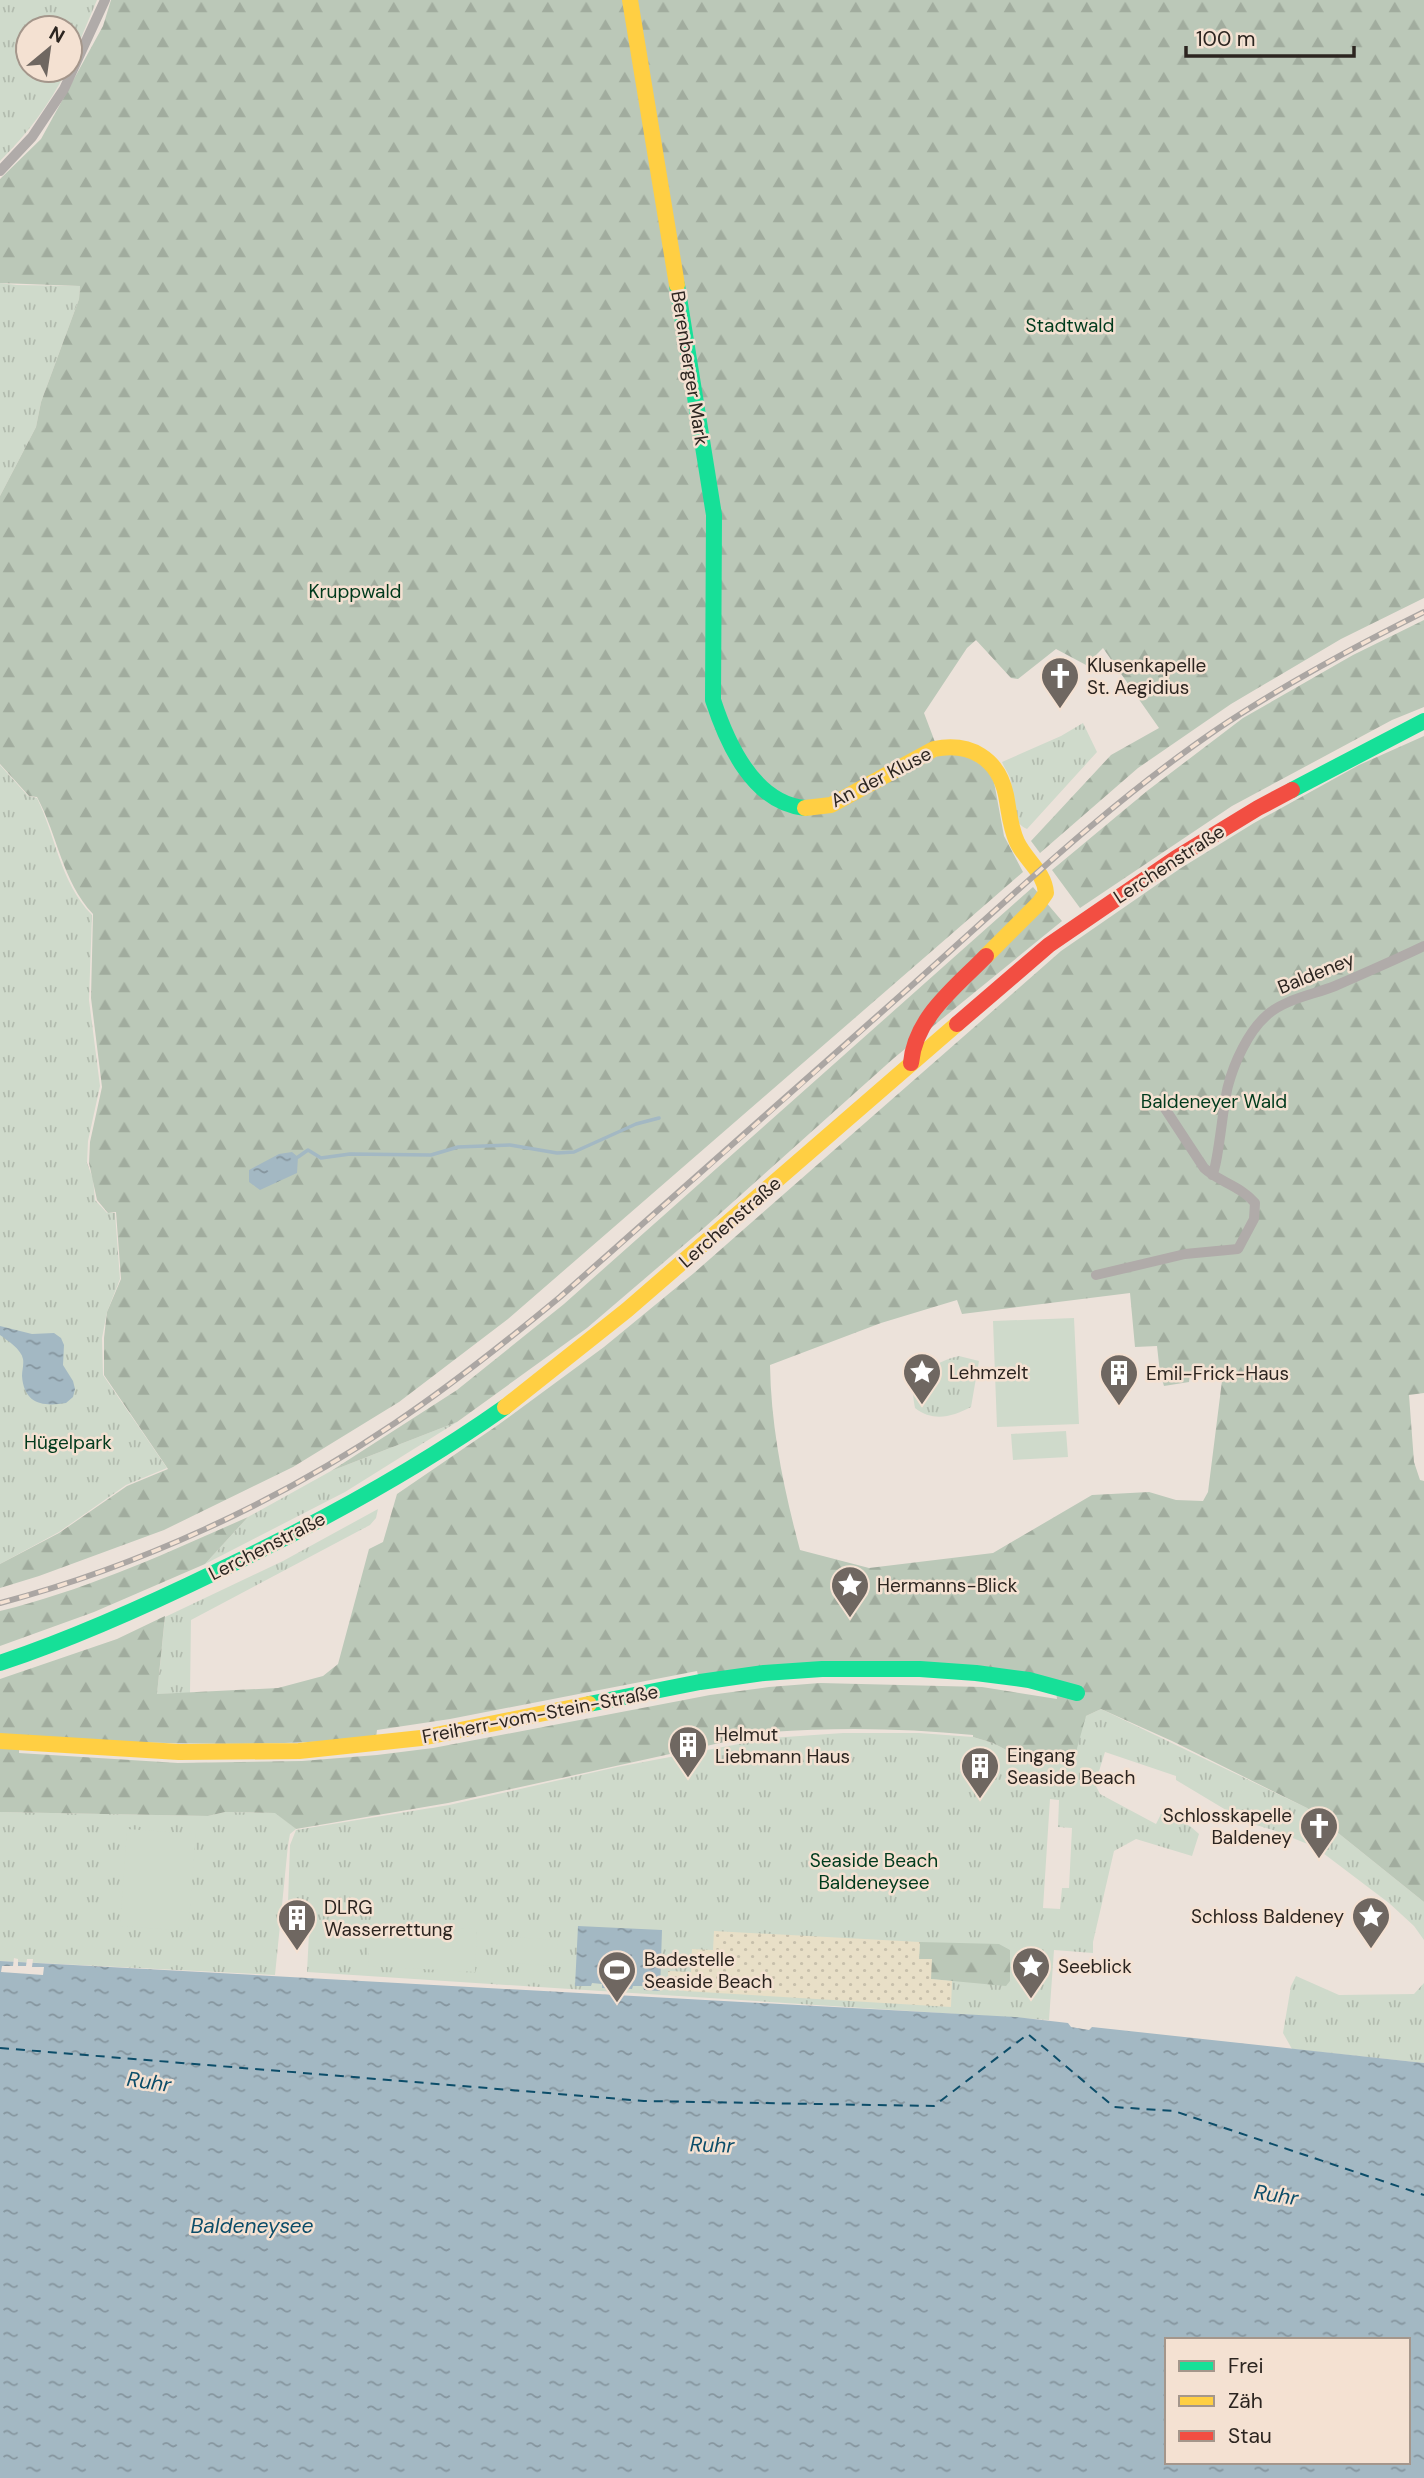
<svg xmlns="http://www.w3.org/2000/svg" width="1424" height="2478" font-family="'DM Sans',sans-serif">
	<defs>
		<pattern id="grass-tufts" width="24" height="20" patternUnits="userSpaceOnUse" patternTransform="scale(1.75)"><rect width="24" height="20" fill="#cfdacb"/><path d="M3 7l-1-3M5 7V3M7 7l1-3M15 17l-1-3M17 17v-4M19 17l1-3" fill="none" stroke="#b2bbae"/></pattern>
		<pattern id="forest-firs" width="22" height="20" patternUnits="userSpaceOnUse" patternTransform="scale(1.75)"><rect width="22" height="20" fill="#bbc8b8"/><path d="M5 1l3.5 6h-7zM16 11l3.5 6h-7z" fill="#a1ac9e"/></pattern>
		<pattern id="sand-dots" width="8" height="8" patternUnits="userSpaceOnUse" patternTransform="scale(1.75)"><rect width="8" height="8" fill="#e8dfc7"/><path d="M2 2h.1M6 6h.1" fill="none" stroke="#c7bfab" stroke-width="1.8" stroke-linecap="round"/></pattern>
		<pattern id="water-ripples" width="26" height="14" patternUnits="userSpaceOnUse" patternTransform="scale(1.75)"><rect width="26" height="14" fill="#a3b8c3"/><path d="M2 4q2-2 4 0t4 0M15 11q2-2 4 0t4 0" fill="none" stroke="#85959e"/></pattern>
	</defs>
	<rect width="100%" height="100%" fill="#ece2da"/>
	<!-- grass -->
	<path fill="url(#grass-tufts)" fill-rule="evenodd" d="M0,0H97L70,64V28H28V70H67C49,105 28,133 0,161Z
		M0,283L17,285L80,286L79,299L41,402L36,427L0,496Z
		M1083,723L1097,752L1027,829C1008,822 1015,795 1010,778C1008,773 1004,767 1002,762L1061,736Z
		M0,765L28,796L37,798C56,837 60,882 92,915L89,1000L100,1086L88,1141L87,1163L93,1179L95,1200L107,1213H115L120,1279L107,1312L102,1338L103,1375L167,1468L126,1485L59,1532L0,1564Z
		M959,1356L979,1361L971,1407C952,1417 933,1422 915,1408C914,1402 912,1393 914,1386C918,1371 945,1359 959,1356Z
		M457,1422L345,1492L205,1564L248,1517L331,1471Z
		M378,1509L376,1518L370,1525L191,1620L190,1693L157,1694L165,1617L283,1561Z
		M1101,1709L1307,1808L1424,1902V1940L1414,1926L1389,1903L1315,1847L1273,1830L1246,1822L1176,1780V1776L1105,1752L1095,1784L1100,1794L1156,1824L1161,1814L1190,1826L1199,1834L1192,1856L1136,1839L1114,1851L1093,1942V1953L1054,1950L1049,2020L307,1972L309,1933L287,1931L290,1845L296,1830L449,1805L617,1767L771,1738L843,1733H919L973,1737L993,1743L1025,1760L1086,1716ZM1050,1799L1059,1800L1058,1827L1072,1828L1069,1888H1062L1060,1909L1043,1908Z
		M0,1812L208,1816L225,1812L276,1813L296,1829L290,1834L288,1845L275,1975L0,1961Z
		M1296,1976L1339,1995L1414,1994L1424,1983V2063L1292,2049L1283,2033L1291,1986Z"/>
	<!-- forest -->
	<path fill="url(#forest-firs)" fill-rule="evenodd" d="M111,0H627L670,247L663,187L644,93L632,0H1424V598L1341,639L1231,704L1138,768L1040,853L1031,841L1111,755L1159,728L1103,648L1086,665L1056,649L1018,679L1011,678L976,640L967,648L924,713L935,742C910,756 885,770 860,784C850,789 838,798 827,802C766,822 726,736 716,690L718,513L693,382L711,515L709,694L721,737L746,776L766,794L789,808L810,813L833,812L939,755L964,754L986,768L994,782L1004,836L1023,872L508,1319L399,1402L293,1467L164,1530L39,1576L0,1588V1564L59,1533L127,1486L168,1469L104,1375V1338L107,1312L121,1279L116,1212L108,1213L97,1200L89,1163L90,1142L102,1087L91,998L93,914C62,881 58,836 37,797L29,796L0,764V496L36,427L41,402L79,299L80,286L0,283V179L41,139L103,26Z
		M1424,620V707L1392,720L1232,806L1080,908L1052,870L1147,791L1243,718L1353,655Z
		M1424,736V1393L1409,1395L1414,1462L1420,1480L1424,1481V1902L1307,1808L1172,1741L1101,1709L1086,1716L1074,1759L1025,1760L993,1743L973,1737V1735C905,1728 838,1727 770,1732L448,1803L296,1829L275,1813L225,1812L208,1816L0,1812V1679L117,1639L165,1616L157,1694L278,1688L323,1676L338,1664L369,1549L383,1542L397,1494L498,1425L604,1347L694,1273L1061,951L1181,868L1254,823L1359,765ZM1130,1293L1135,1347L1157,1346L1160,1373L1164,1386L1189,1382L1190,1374L1219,1370L1223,1373L1208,1492L1203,1501L1176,1500L1149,1492L1092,1495L993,1553L869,1568L800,1550C784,1490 771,1429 770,1365L881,1323L957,1300L962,1314ZM697,1671L701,1688L762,1680L823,1675L976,1678L1056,1691L1057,1699L982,1687L820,1683L769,1687L710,1695L433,1748L377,1755L302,1761L178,1763L19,1753V1737C140,1743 255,1748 376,1738L377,1730L450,1719Z
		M1033,887L1062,921L894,1058L705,1227L587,1328L457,1422L331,1471L457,1390L564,1304Z
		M248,1517L205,1564L94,1612L0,1646V1611C86,1590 167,1553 248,1517Z
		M920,1942L999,1944L1010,1950V1981L1006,1986L931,1979L919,1959Z"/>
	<!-- sand -->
	<path fill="url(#sand-dots)" d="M714,1931L920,1942L919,1959H932L931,1979L952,1981L951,2007L684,1991L678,1984L668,1980V1971L691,1972L692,1949L713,1950Z"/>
	<!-- pitch -->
	<path fill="#cfdacb" d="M1074,1318L1079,1424L997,1427L993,1321Z
		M1066,1431L1068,1457L1013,1460L1011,1434Z
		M127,1829L196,1834L188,1931L120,1926Z
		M370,1923L477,1929L475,1972L368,1966Z
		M512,1937L558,1940L556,1966L510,1963Z"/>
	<!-- water -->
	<path fill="url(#water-ripples)" fill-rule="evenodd" d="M292,1152L298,1157L297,1173L260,1190L249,1182V1170L279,1154Z
		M0,1326L32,1334L54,1333L61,1338L64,1345L63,1365L73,1381L75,1389L73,1397L66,1403C43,1407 24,1404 22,1376C22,1371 24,1364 23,1359C21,1349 8,1341 0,1335Z
		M578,1926L662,1930L660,1991L644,1990L643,1986H633L632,1989L602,1988V1984L592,1983L591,1986H575Z
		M0,1961L1015,2017L1068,2023L1071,2027L1089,2030L1092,2027L1424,2063V2478H0ZM1167,2340H1408V2462H1167Z"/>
	<!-- pier -->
	<path fill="#ece2da" d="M14,1958L18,1959V1966H26L27,1959H33L32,1967H44L43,1975L1,1972L2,1966H13Z"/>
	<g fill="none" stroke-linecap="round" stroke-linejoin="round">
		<!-- stream -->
		<path stroke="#a3b8c3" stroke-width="3.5" d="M298,1157L308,1150L321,1158L350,1154L431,1155L458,1147L510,1145L557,1153L574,1152L636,1124L659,1118"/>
		<!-- ferry -->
		<path stroke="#0c4d69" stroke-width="2" stroke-dasharray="9 7" stroke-linecap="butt" d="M0,2048L644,2101L934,2106L1028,2034L1114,2107L1174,2111L1424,2195"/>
		<!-- street -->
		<path stroke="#b0aba9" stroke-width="10" d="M0,171L32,137L64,89L105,0
			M1212,1175C1218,1167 1223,1104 1228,1086C1234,1063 1248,1032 1266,1016C1284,999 1313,995 1335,986C1365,973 1395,960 1424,946
			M1096,1275L1185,1254L1238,1249L1254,1219L1255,1203C1241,1186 1219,1182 1204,1168L1162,1104"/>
		<!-- fast -->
		<path stroke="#16e098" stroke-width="16" d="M677,285L714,515L713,700C727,743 753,803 805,808
			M1292,790L1424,721
			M0,1663C75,1638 148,1605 220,1570C318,1523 416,1470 505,1407
			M589,1704L700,1682L764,1673L822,1669H920L976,1673L1029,1680L1077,1693"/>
		<!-- slow -->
		<path stroke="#ffcf43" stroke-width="16" d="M630,0L677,285
			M805,808L831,805L934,749C970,742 998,758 1006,795C1009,811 1010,827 1017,842C1026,861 1044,871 1046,893L1039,903L986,956
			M505,1407L627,1310L957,1024
			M0,1741L179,1752L299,1751L421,1738L589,1704"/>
		<!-- jam -->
		<path stroke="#f24e42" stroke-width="16" d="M957,1024L1049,945L1176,858L1258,808L1292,790
			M911,1063C915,1017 956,987 986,956"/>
		<defs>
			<path id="rail" d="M0,1603C137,1567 278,1502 395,1423C453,1384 507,1341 560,1297C677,1194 794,1091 910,987C1009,899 1106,805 1216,730C1283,685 1352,648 1424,612"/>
		</defs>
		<!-- rail casing -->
		<use href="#rail" stroke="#aba6a3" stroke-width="6"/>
		<!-- rail -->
		<use href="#rail" stroke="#f4e1d2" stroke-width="3.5" stroke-dasharray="10" stroke-linecap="butt"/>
	</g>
	<!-- icons -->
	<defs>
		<symbol id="church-pin" viewBox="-11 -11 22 30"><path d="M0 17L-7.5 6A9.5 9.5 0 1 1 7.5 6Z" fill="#6f6761" stroke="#f4e1d2"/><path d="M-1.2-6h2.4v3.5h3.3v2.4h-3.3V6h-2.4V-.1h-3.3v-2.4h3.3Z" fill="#fff"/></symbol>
		<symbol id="sight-pin" viewBox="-11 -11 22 30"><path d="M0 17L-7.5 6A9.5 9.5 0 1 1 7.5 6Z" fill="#6f6761" stroke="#f4e1d2"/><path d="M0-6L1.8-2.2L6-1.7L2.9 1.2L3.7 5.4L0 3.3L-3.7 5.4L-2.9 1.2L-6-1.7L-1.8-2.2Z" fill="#fff"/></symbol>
		<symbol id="building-pin" viewBox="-11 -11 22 30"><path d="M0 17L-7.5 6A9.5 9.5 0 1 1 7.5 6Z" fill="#6f6761" stroke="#f4e1d2"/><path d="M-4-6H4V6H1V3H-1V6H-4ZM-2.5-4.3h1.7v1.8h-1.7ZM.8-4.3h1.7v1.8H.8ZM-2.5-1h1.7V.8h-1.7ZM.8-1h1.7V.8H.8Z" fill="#fff"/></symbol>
		<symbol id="stadium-pin" viewBox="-11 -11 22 30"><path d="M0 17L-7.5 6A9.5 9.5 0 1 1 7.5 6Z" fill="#6f6761" stroke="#f4e1d2"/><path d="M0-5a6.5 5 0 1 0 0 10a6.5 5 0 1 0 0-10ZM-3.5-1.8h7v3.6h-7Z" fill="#fff"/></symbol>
	</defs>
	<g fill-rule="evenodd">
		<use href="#church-pin" x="1038" y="654" width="44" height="60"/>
		<use href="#sight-pin" x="900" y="1350" width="44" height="60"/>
		<use href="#building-pin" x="1097" y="1351" width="44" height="60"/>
		<use href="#sight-pin" x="828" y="1563" width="44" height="60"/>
		<use href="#building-pin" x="666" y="1723" width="44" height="60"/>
		<use href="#building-pin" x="958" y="1744" width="44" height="60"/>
		<use href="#church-pin" x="1297" y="1804" width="44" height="60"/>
		<use href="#sight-pin" x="1349" y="1894" width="44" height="60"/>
		<use href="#building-pin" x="275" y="1896" width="44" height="60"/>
		<use href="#sight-pin" x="1009" y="1944" width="44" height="60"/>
		<use href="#stadium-pin" x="595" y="1948" width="44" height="60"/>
	</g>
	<g text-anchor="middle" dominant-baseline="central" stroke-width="5" stroke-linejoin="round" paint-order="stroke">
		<!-- park labels -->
		<g font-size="19" fill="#003a1c" stroke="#f4e1d2">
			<text x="1070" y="325">Stadtwald</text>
			<text x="355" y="591">Kruppwald</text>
			<text x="1214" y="1101">Baldeneyer Wald</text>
			<text x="68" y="1442">Hügelpark</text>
			<text x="874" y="1860">Seaside Beach<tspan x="874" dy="22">Baldeneysee</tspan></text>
		</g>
		<!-- street labels -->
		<g font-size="19" fill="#2c2520" stroke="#f4e1d2">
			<text transform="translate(690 368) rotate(81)">Berenberger Mark</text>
			<text transform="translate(881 777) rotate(-27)">An der Kluse</text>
			<text transform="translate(1169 864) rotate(-33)">Lerchenstraße</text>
			<text transform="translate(1316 973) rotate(-22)">Baldeney</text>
			<text transform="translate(730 1222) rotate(-41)">Lerchenstraße</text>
			<text transform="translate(267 1546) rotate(-27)">Lerchenstraße</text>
			<text transform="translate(540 1714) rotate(-11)">Freiherr-vom-Stein-Straße</text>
		</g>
		<!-- poi labels -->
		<g font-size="19" fill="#2c2520" stroke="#f4e1d2" text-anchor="start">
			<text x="1087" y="665">Klusenkapelle<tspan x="1087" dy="22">St. Aegidius</tspan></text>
			<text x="949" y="1372">Lehmzelt</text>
			<text x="1146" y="1373">Emil-Frick-Haus</text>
			<text x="877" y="1585">Hermanns-Blick</text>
			<text x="715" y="1734">Helmut<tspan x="715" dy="22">Liebmann Haus</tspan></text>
			<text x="1007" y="1755">Eingang<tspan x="1007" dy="22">Seaside Beach</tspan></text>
			<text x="1292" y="1815" text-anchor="end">Schlosskapelle<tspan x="1292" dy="22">Baldeney</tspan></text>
			<text x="324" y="1907">DLRG<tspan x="324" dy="22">Wasserrettung</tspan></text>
			<text x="1344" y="1916" text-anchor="end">Schloss Baldeney</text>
			<text x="644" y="1959">Badestelle<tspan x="644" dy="22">Seaside Beach</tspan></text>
			<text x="1058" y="1966">Seeblick</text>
		</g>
		<!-- water labels -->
		<g font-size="21" font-style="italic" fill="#0c4d69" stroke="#f4e1d2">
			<text transform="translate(149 2082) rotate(8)">Ruhr</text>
			<text transform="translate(712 2145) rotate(2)">Ruhr</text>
			<text transform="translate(1276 2195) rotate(9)">Ruhr</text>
			<text x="252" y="2226">Baldeneysee</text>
		</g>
	</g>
	<!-- legend -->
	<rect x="1165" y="2338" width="245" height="126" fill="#f4e1d2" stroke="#a4968b" stroke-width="2"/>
	<rect x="1179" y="2361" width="35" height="10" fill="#16e098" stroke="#a4968b" stroke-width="2"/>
	<text x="1228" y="2373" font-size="21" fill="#2c2520">Frei</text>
	<rect x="1179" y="2396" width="35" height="10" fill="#ffcf43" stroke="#a4968b" stroke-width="2"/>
	<text x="1228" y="2408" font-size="21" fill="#2c2520">Zäh</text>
	<rect x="1179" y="2431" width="35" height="10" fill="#f24e42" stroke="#a4968b" stroke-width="2"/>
	<text x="1228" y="2443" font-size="21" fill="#2c2520">Stau</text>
	<!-- north arrow -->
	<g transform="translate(49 49) rotate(29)"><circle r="33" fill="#f4e1d2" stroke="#a4968b" stroke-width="2"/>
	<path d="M0-5L12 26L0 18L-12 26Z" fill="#6f6761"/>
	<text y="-10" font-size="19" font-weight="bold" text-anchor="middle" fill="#2c2520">N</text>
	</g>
	<!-- scale -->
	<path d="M1186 46v10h168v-10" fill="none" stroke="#2c2520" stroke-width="3.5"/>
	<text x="1196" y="46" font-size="21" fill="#2c2520" stroke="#f4e1d2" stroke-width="5" paint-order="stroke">100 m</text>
</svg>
